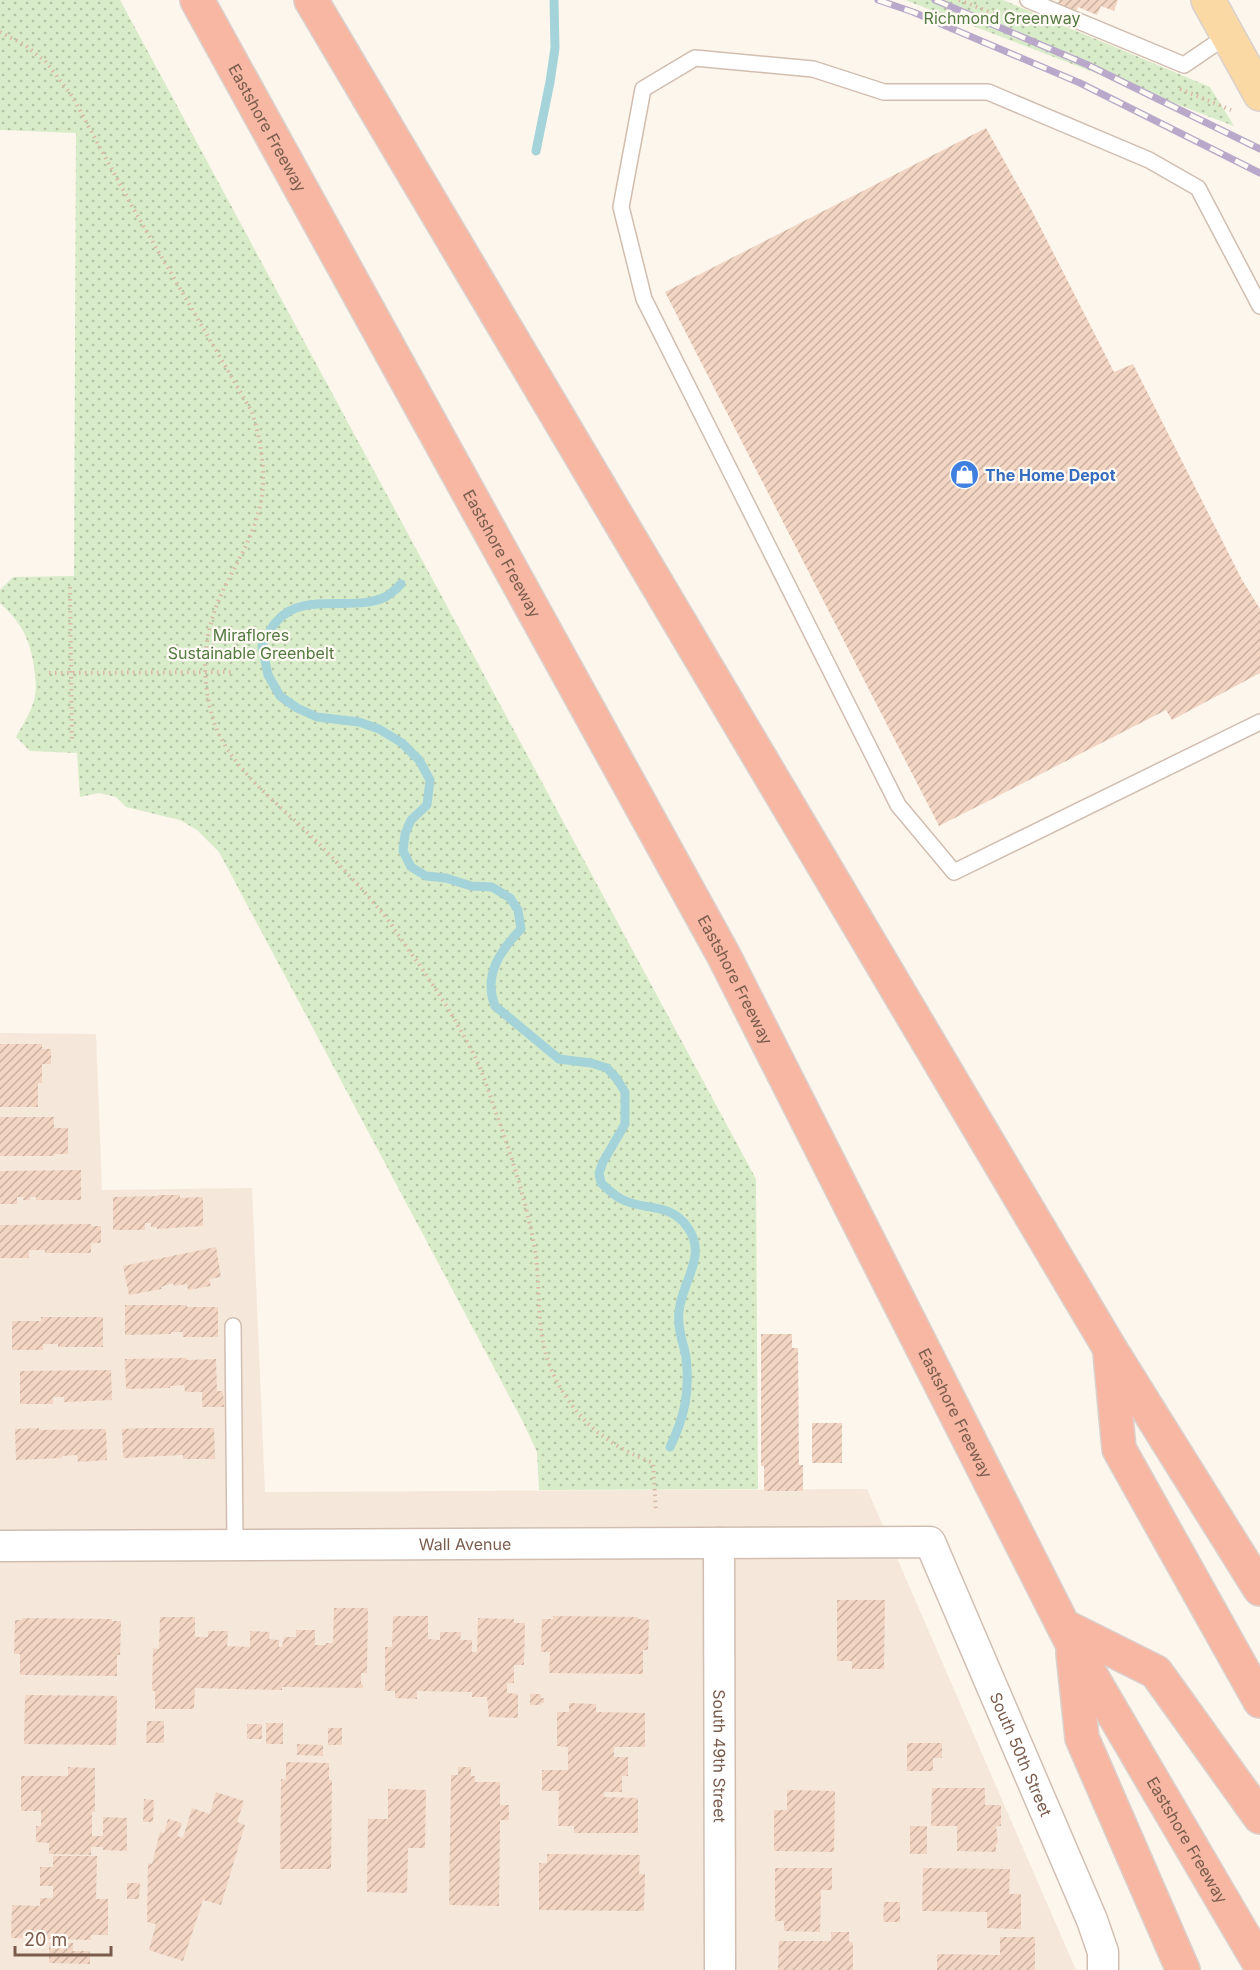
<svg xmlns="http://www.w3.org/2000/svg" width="1260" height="1970" font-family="Inter,sans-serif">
	<defs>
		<pattern id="green-dots" width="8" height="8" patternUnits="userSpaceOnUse" patternTransform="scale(1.5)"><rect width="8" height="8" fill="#d8ecc9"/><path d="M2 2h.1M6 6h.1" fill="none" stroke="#b4c2a5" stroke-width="1.8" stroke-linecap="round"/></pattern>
		<pattern id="building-hatch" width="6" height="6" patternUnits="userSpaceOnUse" patternTransform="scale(1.5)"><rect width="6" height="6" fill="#f3d5c3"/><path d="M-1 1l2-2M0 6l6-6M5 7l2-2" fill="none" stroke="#cab0a1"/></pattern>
	</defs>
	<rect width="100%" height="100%" fill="#fdf6ec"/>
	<!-- residential -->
	<path fill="#f5e8da" d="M0,1033L96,1034L102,1190L252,1188L265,1492L867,1489L1076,1970H0Z"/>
	<!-- green -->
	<path fill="url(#green-dots)" d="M0,0H120L756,1179L758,1489L539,1490L537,1452L523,1422L219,852L197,830L180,820L126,807L116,797L99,793L80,797L77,753L30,751L16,737C23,724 33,710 35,695C37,686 35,675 34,667C30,638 21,623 0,603V590L13,577L74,576L76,133L0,130Z
		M905,0H1003L1210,87L1234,126Z"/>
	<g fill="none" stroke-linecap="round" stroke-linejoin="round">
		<!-- stream -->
		<path stroke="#a5d3da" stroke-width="9" d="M536,151L550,82L555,48L554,0
			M401,584C397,588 392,593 387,596C354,614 303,589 276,622C270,629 266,638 262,646L268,675L280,696L297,708L317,717L359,722L379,729L402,743L419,760L430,780L427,805L411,820L405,834L403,851L411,867L426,876L446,878L471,886L492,887L510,898L518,910L521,929C500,951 483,975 495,1006L559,1059L591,1063L607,1068L617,1079L625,1092V1124L603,1162L599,1173L601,1183C608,1189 614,1196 623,1200C647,1211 670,1202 688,1228C708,1256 681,1283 679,1312C677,1328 683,1342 686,1357C690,1391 685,1416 670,1447"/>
	</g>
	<!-- building -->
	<path fill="url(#building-hatch)" d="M1059,0H1118L1114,11L1101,6L1097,15L1078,7L1076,11L1058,3Z
		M986,128L1032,211L1114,372L1133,364L1241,578L1260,609V673L1172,720L1166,710L939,826L665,292Z
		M0,1044H42V1049H51V1064H42V1083H38V1107H0Z
		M0,1117H54V1128H68V1154H54V1156H0Z
		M81,1170V1200H36V1197H30V1200H23V1197H17V1204H0V1171Z
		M158,1195H180V1198L203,1197V1226L157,1229V1227H151V1223H145V1230H113V1197L158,1196Z
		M91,1224V1226H101V1243H91V1253H45V1250H29V1258H0V1225Z
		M216,1247L221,1277L209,1279L211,1286L188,1290L187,1284L174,1286L173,1283L161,1287L162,1289L129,1295L123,1266Z
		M125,1305H187V1307H218V1337H183V1332H171V1334L125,1335Z
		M41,1317H103V1347H58V1344H43V1350H12V1321H41Z
		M761,1334H792V1348H798L799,1465H803V1491H764V1466H761Z
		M187,1358V1360L216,1359L217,1391H223L224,1407H202V1392H185L184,1385L170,1386V1388L126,1389L125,1359Z
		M111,1370L112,1400L64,1402V1397H53V1404H20V1371Z
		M812,1423H842V1463H812Z
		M39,1428V1430L106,1429L107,1460L78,1462L77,1455L62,1456V1458L16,1460L15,1429Z
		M146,1428H214L215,1459H183V1455L123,1458L122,1429Z
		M837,1600H885L884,1669H852V1661H837Z
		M334,1608H368L367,1673H361V1684H363V1688L282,1687V1690L195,1688L194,1709H155V1691H152L153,1648L159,1649L160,1617H195V1637H208V1631H228L227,1646L250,1647V1631L270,1632L269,1639L279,1640V1647H282L284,1637H296V1630H315V1645H326V1643H333Z
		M393,1616H428V1639L440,1640V1632H461L460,1640H472V1652H477L478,1618L514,1619V1623H525L524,1665H514V1683H507V1693L518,1694V1718L489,1717L487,1697H472V1692L417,1691V1699L395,1698V1691H385V1647H392Z
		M553,1616L638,1617V1619L649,1620L648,1650H643V1674L549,1673L550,1652H541L542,1619H553Z
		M22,1618L112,1619V1621H121L120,1655H117V1676L20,1675V1654H14L15,1620H22Z
		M530,1694H541V1698H544V1703H541V1705H530Z
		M25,1695L117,1696L116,1745L24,1744Z
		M569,1703L596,1704V1712L645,1713V1747H614V1757H628V1776H622V1792H604V1797L638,1798V1833H574V1826H558L559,1791H542V1770H568V1747L557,1746V1712H569Z
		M147,1721H164V1743H146Z
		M266,1723H283V1744H266Z
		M247,1724H262V1739H247Z
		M328,1728H342V1745H328Z
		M907,1743H942V1758H933V1771H907Z
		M297,1744L323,1745V1756L297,1755Z
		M286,1762L329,1763V1780H332L331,1869H280L281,1779L286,1780Z
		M68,1767L95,1768V1812H92V1836H103V1817L127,1818V1851L103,1850V1847H91V1855L49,1854V1843L36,1842V1826H41V1811H21V1776H68Z
		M458,1767H471V1776H475V1782H500V1805H509V1820H500L499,1906L449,1905L451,1775H458Z
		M932,1788H985V1805H1001V1826H996L998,1844H996V1852L957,1851V1826H931Z
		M388,1789L426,1790L425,1848H408L407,1893L367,1892L368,1819H388Z
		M787,1790L835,1791L834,1852L774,1851V1810H787Z
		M216,1792L244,1801L237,1822L245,1825L221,1905L203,1900L183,1961L149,1950L156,1924L147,1922L148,1863L152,1864L160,1832L164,1833L168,1819L182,1823L177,1836L183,1838L192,1808L210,1814Z
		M144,1799L154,1800L153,1822H143Z
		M910,1826H927V1854H910Z
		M547,1854L640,1855L639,1874H645L644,1911L539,1910V1863H547Z
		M53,1856H97L96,1899H108V1935H91V1940L11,1938L12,1905L40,1906V1898H53V1886H40V1867H53Z
		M775,1868H832V1890H821L820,1932L784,1931V1921H775Z
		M923,1868L1010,1869L1009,1894H1021V1929L987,1928V1912L922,1911Z
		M127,1883H140L139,1899H127Z
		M884,1902H900V1922H883Z
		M831,1932H849V1942H853V1970H778L779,1941H831Z
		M1000,1937H1035V1970H937V1954L1000,1955Z
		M49,1942L73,1943V1951H90V1964L49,1963Z"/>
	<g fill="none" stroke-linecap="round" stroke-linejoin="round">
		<defs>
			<path id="lane" d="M1028,0L1184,65L1228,35
				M1260,306L1198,188L1149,160L988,92H884L813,69L695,58L643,89L621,207L644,299L898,805L954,872L1260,722
				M233,1326L235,1545"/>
			<g id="street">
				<path id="s1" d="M719,1543L720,1970"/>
				<path id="s2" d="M0,1546L930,1542L1092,1920L1103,1952V1970"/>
			</g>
			<path id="primary" d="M1208,0L1260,94"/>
			<g id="highway">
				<path id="s3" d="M197,0L724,956L1072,1643L1260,1964"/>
				<path d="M311,0L1109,1347L1260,1589"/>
				<path d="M1110,1353L1119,1449L1260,1701"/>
				<path d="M1064,1626L1156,1672L1260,1817"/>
				<path d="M1073,1653L1082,1738L1183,1970"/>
			</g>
		</defs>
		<!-- lane casing -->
		<use href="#lane" stroke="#d1beb0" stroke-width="18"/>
		<!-- street casing -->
		<use href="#street" stroke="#d1beb0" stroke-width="33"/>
		<!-- primary casing -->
		<use href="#primary" stroke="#dad1cd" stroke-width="36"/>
		<!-- highway casing -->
		<use href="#highway" stroke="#dad1cd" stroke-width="36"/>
		<!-- path -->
		<path stroke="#d9b8a5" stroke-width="4" stroke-dasharray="1.5 4.5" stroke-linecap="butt" d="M959,0L1017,23
			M0,32L25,45L46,62L72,96L133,208L252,412C262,444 268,480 258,514C250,543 233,569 220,597C203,636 201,675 212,716C227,767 276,801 312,837C335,860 358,884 379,909C390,921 398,935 408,949C434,985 458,1022 478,1063C486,1082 492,1102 499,1121C513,1161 526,1202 534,1244C540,1276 537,1310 543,1342C550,1380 577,1420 610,1441C623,1450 638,1457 653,1463L656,1512
			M1180,89L1231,110
			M70,587L72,742
			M49,673L235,672"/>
		<!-- lane -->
		<use href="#lane" stroke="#fff" stroke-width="15"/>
		<!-- street -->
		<use href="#street" stroke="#fff" stroke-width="30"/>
		<!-- primary -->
		<use href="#primary" stroke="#fbd9a5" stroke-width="33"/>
		<!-- highway -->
		<use href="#highway" stroke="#f7b7a3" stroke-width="33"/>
		<defs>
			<path id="rail" d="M878,0L913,12L1080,83L1260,173
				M935,0L1088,65L1260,149"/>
		</defs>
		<!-- rail casing -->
		<use href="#rail" stroke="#b9a8c9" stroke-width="7"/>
		<!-- rail -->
		<use href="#rail" stroke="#fffaf3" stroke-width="4.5" stroke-dasharray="14" stroke-linecap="butt"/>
	</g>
	<!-- icons -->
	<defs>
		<symbol id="shop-disc" viewBox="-11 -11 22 22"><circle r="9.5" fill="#3f7fe0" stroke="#fffaf3"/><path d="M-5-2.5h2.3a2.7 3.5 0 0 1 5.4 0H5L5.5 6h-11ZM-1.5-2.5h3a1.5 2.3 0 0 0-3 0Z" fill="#fff"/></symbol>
	</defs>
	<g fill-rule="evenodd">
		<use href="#shop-disc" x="948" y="458" width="33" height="33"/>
	</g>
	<g text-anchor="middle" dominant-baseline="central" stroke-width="4.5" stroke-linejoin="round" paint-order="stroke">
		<!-- park labels -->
		<g font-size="16" fill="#537a41" stroke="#fffaf3">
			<text x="1002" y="18">Richmond Greenway</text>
			<text x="251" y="635">Miraflores<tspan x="251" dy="18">Sustainable Greenbelt</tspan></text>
		</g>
		<!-- street labels -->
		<g font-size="16" fill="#7a5c4d" stroke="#fffaf3">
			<text stroke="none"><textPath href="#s3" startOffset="146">Eastshore Freeway</textPath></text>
			<text stroke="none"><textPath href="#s3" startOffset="632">Eastshore Freeway</textPath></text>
			<text stroke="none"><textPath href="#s3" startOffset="1118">Eastshore Freeway</textPath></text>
			<text stroke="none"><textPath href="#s3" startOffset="1604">Eastshore Freeway</textPath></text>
			<text stroke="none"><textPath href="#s2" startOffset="465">Wall Avenue</textPath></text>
			<text stroke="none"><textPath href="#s2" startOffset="1161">South 50th Street</textPath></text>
			<text stroke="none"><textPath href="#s1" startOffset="213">South 49th Street</textPath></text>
			<text stroke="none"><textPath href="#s3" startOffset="2090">Eastshore Freeway</textPath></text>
		</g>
		<!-- shop labels -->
		<g font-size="16" font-weight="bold" fill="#366cbe" stroke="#fffaf3" text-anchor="start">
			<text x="985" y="475">The Home Depot</text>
		</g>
	</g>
	<!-- scale -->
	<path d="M15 1946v9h96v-9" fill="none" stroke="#7a5c4d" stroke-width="3"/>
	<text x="24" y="1946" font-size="18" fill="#7a5c4d" stroke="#fffaf3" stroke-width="4.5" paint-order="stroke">20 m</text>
</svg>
